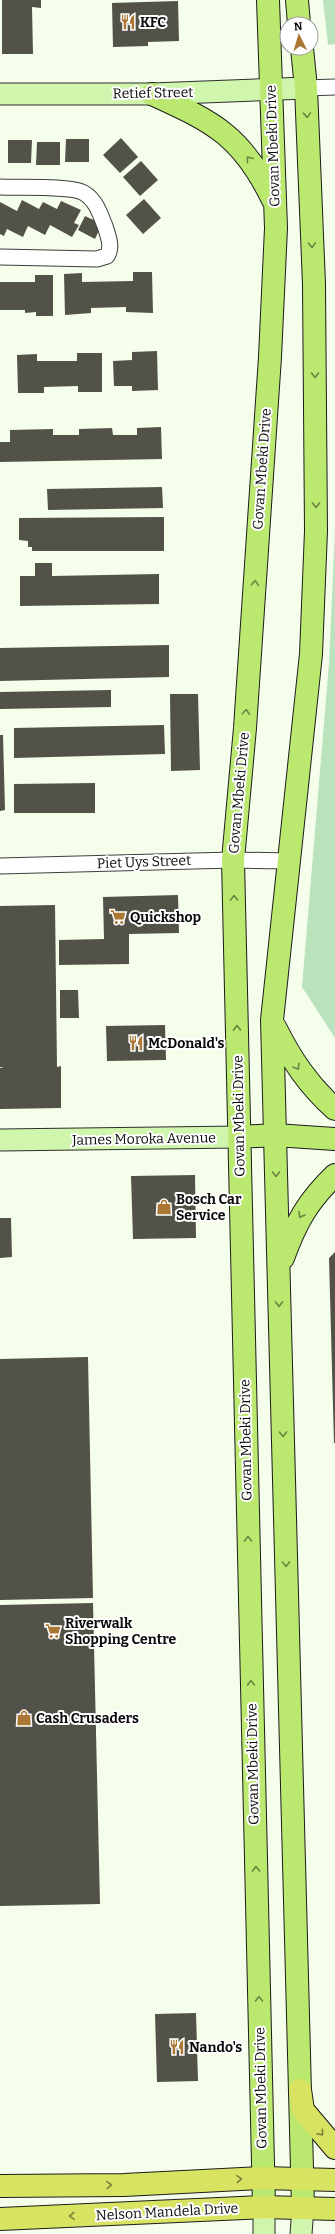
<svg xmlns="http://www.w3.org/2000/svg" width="335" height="2234" font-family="Bitter,serif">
	<rect width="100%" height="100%" fill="#f5fdeb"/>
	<!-- green -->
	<path fill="#b9e2bd" d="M323,0H335V44L328,45Z
		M335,528V1038L302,987L329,663Z"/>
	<!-- building -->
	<path fill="#525248" d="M2,0H41V8L32,7L33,54H2Z
		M178,1L179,41L148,42V46L113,47L112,3Z
		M121,138L138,157L120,173L103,155Z
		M66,139H89V162H65Z
		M8,140H32L31,163H8Z
		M37,142H60V165H36Z
		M141,161L158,180L140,196L123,177Z
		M144,199L161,218L143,234L126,215Z
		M22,200L39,209L43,202L57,209L61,201L81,210L74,223L79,225L72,237L50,225L45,235L28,226L23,237L7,229L4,236L0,234V202L17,211Z
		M85,216L102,224L95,239L78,230Z
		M133,272H152L153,313L126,312V307L91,308V313L65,315L64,274L82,273V282L133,281Z
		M35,275H53V316H36V312L25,313V310H0V282H35Z
		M157,351L158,390L132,391V386H114L113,361L132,360V352Z
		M77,353H102V392H78V386L44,387V393H18L17,355L37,354V361H77Z
		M161,427L162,459L0,462V442H10V430L53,429V435H79V429L112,428L113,435H137V428Z
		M162,487L163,508L48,510L47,489Z
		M164,517V551H32V547H28V541L19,540V518Z
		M35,563H52V576L159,574V604L20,606V576H35Z
		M169,645V677L0,681V648Z
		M111,690V707L0,709V692Z
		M170,694H198L200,770L171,771Z
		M164,725L165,754L14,758V728Z
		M0,735H3L5,810L0,811Z
		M95,783V813H14V784Z
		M178,895L179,933L129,934V964L59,965V940L104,939L103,897Z
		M55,905L57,1067L61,1066V1108L0,1109V1068L4,1067H0V906Z
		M60,990H78L79,1018H60Z
		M165,1025L166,1060L107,1061L106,1026Z
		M195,1175L196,1238L133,1239L131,1176Z
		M0,1218H11L12,1257L0,1258Z
		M335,1252V1443H334L329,1258Z
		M88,1357L93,1598L0,1600V1359Z
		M93,1603L100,1904L0,1906V1605Z
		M196,2013L198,2081L157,2082L155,2014Z"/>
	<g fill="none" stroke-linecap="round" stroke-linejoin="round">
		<defs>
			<path id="street" d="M306,88L335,87
				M0,187C17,188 71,185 84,193C96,200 100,214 105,226C108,236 113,247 107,256L97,259L0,257
				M0,866L233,860L289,861"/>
			<path id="secondary" d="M0,94H152L306,88
				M0,1140L239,1137
				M264,2234V2207
				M301,2234L303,2207"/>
			<path id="primary" d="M297,0L299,24
				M302,48L306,88L314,284L316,531L311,654L272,1020L303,2207
				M152,94C214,122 242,136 273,200
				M275,1027C291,1059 308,1085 335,1109
				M239,1137L275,1135L335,1139
				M283,1258C296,1222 308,1201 335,1175
				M264,2207L233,860L245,728L270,357L276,228L268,0"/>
			<path id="highway" d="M300,2090L303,2110L335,2148
				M0,2186L124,2185L263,2178L335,2180
				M0,2219L264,2207L335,2209"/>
		</defs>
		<!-- street casing -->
		<use href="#street" stroke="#3e3e3e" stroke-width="17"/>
		<!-- secondary casing -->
		<use href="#secondary" stroke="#2d2d2d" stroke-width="23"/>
		<!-- primary casing -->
		<use href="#primary" stroke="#1c1c1c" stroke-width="24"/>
		<!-- highway casing -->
		<use href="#highway" stroke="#1c1c1c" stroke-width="24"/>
		<!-- street -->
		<use href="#street" stroke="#fff" stroke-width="15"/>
		<!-- secondary -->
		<use href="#secondary" stroke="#d0f5ad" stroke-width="21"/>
		<!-- primary -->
		<use href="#primary" stroke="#bbe86f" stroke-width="22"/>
		<!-- highway -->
		<use href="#highway" stroke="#d9e362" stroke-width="22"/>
	</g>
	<!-- one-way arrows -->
	<defs><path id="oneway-chevron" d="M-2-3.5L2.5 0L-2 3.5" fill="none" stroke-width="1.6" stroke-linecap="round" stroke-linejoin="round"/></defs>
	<g stroke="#6c8542">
		<use href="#oneway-chevron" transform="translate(307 115) rotate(88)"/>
		<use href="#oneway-chevron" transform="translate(249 159) rotate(-127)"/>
		<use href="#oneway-chevron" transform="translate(312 245) rotate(88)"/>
		<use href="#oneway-chevron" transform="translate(315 375) rotate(89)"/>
		<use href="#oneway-chevron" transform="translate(316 505) rotate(90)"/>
		<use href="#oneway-chevron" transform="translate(255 583) rotate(-86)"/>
		<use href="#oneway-chevron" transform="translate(246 712) rotate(-86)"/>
		<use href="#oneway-chevron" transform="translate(234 898) rotate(-92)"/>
		<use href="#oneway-chevron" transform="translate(237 1028) rotate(-91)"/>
		<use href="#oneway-chevron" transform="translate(297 1067) rotate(57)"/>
		<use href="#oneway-chevron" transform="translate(276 1174) rotate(89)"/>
		<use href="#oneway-chevron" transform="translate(301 1215) rotate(121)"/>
		<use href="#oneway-chevron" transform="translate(279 1304) rotate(89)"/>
		<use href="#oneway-chevron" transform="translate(283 1434) rotate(89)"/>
		<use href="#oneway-chevron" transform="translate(248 1539) rotate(-91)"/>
		<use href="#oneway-chevron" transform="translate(286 1564) rotate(89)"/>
		<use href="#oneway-chevron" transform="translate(251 1683) rotate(-91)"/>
		<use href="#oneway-chevron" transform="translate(256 1869) rotate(-91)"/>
		<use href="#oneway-chevron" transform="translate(259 1999) rotate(-91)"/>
	</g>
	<g stroke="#7c823b">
		<use href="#oneway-chevron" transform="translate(321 2133) rotate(49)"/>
		<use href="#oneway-chevron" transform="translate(239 2179) rotate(-3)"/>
		<use href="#oneway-chevron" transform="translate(109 2185) rotate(-1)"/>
		<use href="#oneway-chevron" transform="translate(72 2216) rotate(177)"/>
	</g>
	<!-- icons -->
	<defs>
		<symbol id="restaurant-bare" viewBox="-9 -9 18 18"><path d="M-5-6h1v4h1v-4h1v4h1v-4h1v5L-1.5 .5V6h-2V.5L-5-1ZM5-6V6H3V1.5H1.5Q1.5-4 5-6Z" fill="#aa7734" stroke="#fff" stroke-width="2.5" paint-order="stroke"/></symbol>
		<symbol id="supermarket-bare" viewBox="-9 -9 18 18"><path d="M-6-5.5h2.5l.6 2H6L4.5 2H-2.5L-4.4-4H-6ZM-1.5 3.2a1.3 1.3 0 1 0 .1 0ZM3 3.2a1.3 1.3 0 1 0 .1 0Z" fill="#aa7734" stroke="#fff" stroke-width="2.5" paint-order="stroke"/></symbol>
		<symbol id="shop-bare" viewBox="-9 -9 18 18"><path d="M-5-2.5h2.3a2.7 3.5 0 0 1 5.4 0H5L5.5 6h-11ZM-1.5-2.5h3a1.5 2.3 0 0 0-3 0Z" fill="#aa7734" stroke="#fff" stroke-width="2.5" paint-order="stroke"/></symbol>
	</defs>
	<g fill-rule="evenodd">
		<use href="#restaurant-bare" x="117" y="11" width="22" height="22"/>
		<use href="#supermarket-bare" x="107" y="906" width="22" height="22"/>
		<use href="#restaurant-bare" x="125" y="1032" width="22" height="22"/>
		<use href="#shop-bare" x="153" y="1196" width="22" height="22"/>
		<use href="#supermarket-bare" x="42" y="1620" width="22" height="22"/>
		<use href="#shop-bare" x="13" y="1707" width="22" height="22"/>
		<use href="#restaurant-bare" x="166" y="2036" width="22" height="22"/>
	</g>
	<g text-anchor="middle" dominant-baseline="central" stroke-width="4" stroke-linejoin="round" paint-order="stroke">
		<!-- poi labels -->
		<g font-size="14" font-weight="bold" fill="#0b0b0b" stroke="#fff" text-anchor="start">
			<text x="140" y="22">KFC</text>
			<text x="130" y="917">Quickshop</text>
			<text x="148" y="1043">McDonald's</text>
			<text x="176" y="1199">Bosch Car<tspan x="176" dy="16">Service</tspan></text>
			<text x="65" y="1623">Riverwalk<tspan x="65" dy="16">Shopping Centre</tspan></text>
			<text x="36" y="1718">Cash Crusaders</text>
			<text x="189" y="2047">Nando's</text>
		</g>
		<!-- street labels -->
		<g font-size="14" fill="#0b0b0b" stroke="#fff">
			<text transform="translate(153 93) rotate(-1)">Retief Street</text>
			<text transform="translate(273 146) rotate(-92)">Govan Mbeki Drive</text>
			<text transform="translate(262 469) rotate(-86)">Govan Mbeki Drive</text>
			<text transform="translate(239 793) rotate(-85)">Govan Mbeki Drive</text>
			<text transform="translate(144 862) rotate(-2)">Piet Uys Street</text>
			<text transform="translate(239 1116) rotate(-91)">Govan Mbeki Drive</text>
			<text transform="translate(144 1139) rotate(-1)">James Moroka Avenue</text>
			<text transform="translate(246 1440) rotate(-91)">Govan Mbeki Drive</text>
			<text transform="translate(253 1764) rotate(-91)">Govan Mbeki Drive</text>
			<text transform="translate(261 2088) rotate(-91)">Govan Mbeki Drive</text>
			<text transform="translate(167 2212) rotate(-3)">Nelson Mandela Drive</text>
		</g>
	</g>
	<!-- north arrow -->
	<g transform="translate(299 36) rotate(355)"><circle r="19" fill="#ffffff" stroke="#9d9d9d"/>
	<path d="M0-3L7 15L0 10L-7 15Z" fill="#aa7734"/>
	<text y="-6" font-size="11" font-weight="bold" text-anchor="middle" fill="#0b0b0b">N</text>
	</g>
</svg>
